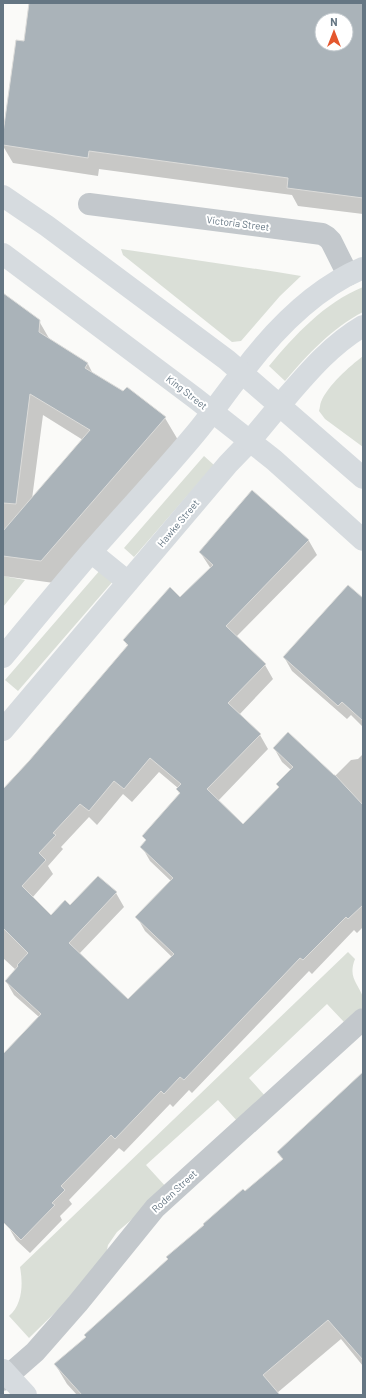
<svg xmlns="http://www.w3.org/2000/svg" width="366" height="1398" font-family="Barlow,sans-serif">
	<rect width="100%" height="100%" fill="#fafaf8"/>
	<!-- green -->
	<path fill="#dadfd7" d="M121,249L277,272L301,276L280,296L241,341L232,342L123,255Z
		M363,287V312C332,328 308,354 285,381L269,366C295,335 324,303 363,287Z
		M363,356V447L325,419L319,411C320,408 320,404 321,402C328,385 349,367 363,356Z
		M204,456L214,465L134,557L124,548Z
		M101,569L114,580L18,691L5,680Z
		M3,576L25,580L3,607Z
		M348,952L355,959C348,977 357,982 363,997C364,1000 363,1004 363,1007L344,1022L327,1004L249,1078L266,1097L239,1123L218,1100L146,1165L168,1189L117,1232L108,1245L105,1259L73,1295L29,1338L9,1316C23,1304 23,1283 20,1267Z"/>
	<!-- shadow -->
	<path fill="#0003" fill-rule="evenodd" d="M31,3H363V214L298,206L292,195L99,169L98,176L13,163L3,146V141L25,42ZM322,20H346V44H322Z
		M3,294L39,321L50,340L88,364L93,374L123,392L127,388L165,418L178,440L54,583L3,576ZM43,415L83,440L32,499Z
		M252,492L309,541L317,555L236,637L265,665L273,679L239,715L260,735L268,749L218,801L244,826L279,788L277,784L291,770L282,762L274,748L334,777L351,760L358,759L363,754V927L357,933L354,930L312,974L309,971L192,1093L189,1090L173,1107L170,1104L124,1152L119,1148L69,1200L72,1204L60,1216L62,1220L30,1253L16,1240L8,1226L3,1209V1055L39,1017L14,995L6,981L16,970L3,958V790L30,761L128,647L124,640L180,599L211,569L200,552ZM159,772L178,788L177,789L180,795L143,836L147,842L142,847L150,861L171,881L137,917L145,931L172,957L128,1000L79,954L124,907L116,893L70,907L52,917L32,898L53,874L48,866L63,849L61,847L89,817L97,825L123,794L132,802Z
		M363,599V727L351,715L347,719L292,671L284,657Z
		M363,1073V1366L341,1339L277,1393L279,1395H77L67,1384L55,1364L86,1338L245,1192L283,1160L278,1152Z"/>
	<!-- building -->
	<path fill="#aab3b9" stroke="#dcdcda" fill-rule="evenodd" d="M29,3H363V198L287,188L288,178L89,151L88,158L3,145V133L16,40L24,41ZM322,20H346V44H322Z
		M3,293L40,320L39,332L88,363L85,368L123,391L127,387L166,417L41,561L3,556V531L90,430L30,394L16,504L3,503Z
		M252,490L309,540L226,626L266,664L228,703L261,734L207,789L243,824L279,787L276,784L293,767L273,748L288,732L334,775H335L363,805V905L348,919L346,917L303,960L300,958L184,1080L180,1077L164,1094L161,1091L115,1139L111,1135L61,1186L65,1190L52,1203L55,1205L21,1240L3,1222V1054L41,1014L5,981L18,966L17,965L28,953L3,928V789L29,761L128,645L123,640L170,587L180,597L213,565L199,552ZM150,758L181,784L176,789L180,793L142,836L146,840L140,847L173,878L135,917L174,954L128,999L69,943L117,892L98,876L70,905L65,900L51,915L22,886L46,860L39,853L56,835L53,833L80,804L89,811L114,781L124,789Z
		M348,585L363,598V721L342,702L338,706L283,657Z
		M363,1072V1360L328,1320L263,1375L280,1395H82L54,1364L86,1337L84,1335L168,1259L166,1257L204,1225L203,1224L243,1189L245,1191L283,1159L277,1152Z"/>
	<g fill="none" stroke-linecap="round" stroke-linejoin="round">
		<!-- street -->
		<path stroke="#c3c8cc" stroke-width="22" d="M89,204L322,234L327,237L331,241L348,275
			M3,1380L35,1352L78,1303L155,1208L363,1019"/>
		<!-- secondary -->
		<path stroke="#d6dbdf" stroke-width="22" d="M279,406C305,376 329,346 363,326
			M91,552L128,582
			M3,657C32,622 61,587 91,552C125,513 161,475 195,434C211,415 225,394 241,374C273,331 313,289 363,268
			M3,730L128,582L228,464L250,441"/>
		<!-- primary -->
		<path stroke="#d6dbdf" stroke-width="22" d="M3,1370L26,1395"/>
		<!-- highway -->
		<path stroke="#d6dbdf" stroke-width="22" d="M3,196L47,226L227,360L363,478
			M3,254L195,398L274,460L363,540
			M250,441L279,406"/>
	</g>
	<g text-anchor="middle" dominant-baseline="central" stroke-width="4" stroke-linejoin="round" paint-order="stroke">
		<!-- street labels -->
		<g font-size="10" fill="#657683" stroke="#fff">
			<text transform="translate(238 223) rotate(7)">Victoria Street</text>
			<text transform="translate(187 392) rotate(38)">King Street</text>
			<text transform="translate(178 523) rotate(-50)">Hawke Street</text>
			<text transform="translate(174 1191) rotate(-43)">Roden Street</text>
		</g>
	</g>
	<!-- border -->
	<rect width="366" height="1398" fill="none" stroke="#657683" stroke-width="8"/>
	<!-- north arrow -->
	<g transform="translate(334 32)"><circle r="19" fill="#ffffff" stroke="#c1c8cd"/>
	<path d="M0-3L7 15L0 10L-7 15Z" fill="#e4572e"/>
	<text y="-6" font-size="11" font-weight="bold" text-anchor="middle" fill="#657683">N</text>
	</g>
</svg>
